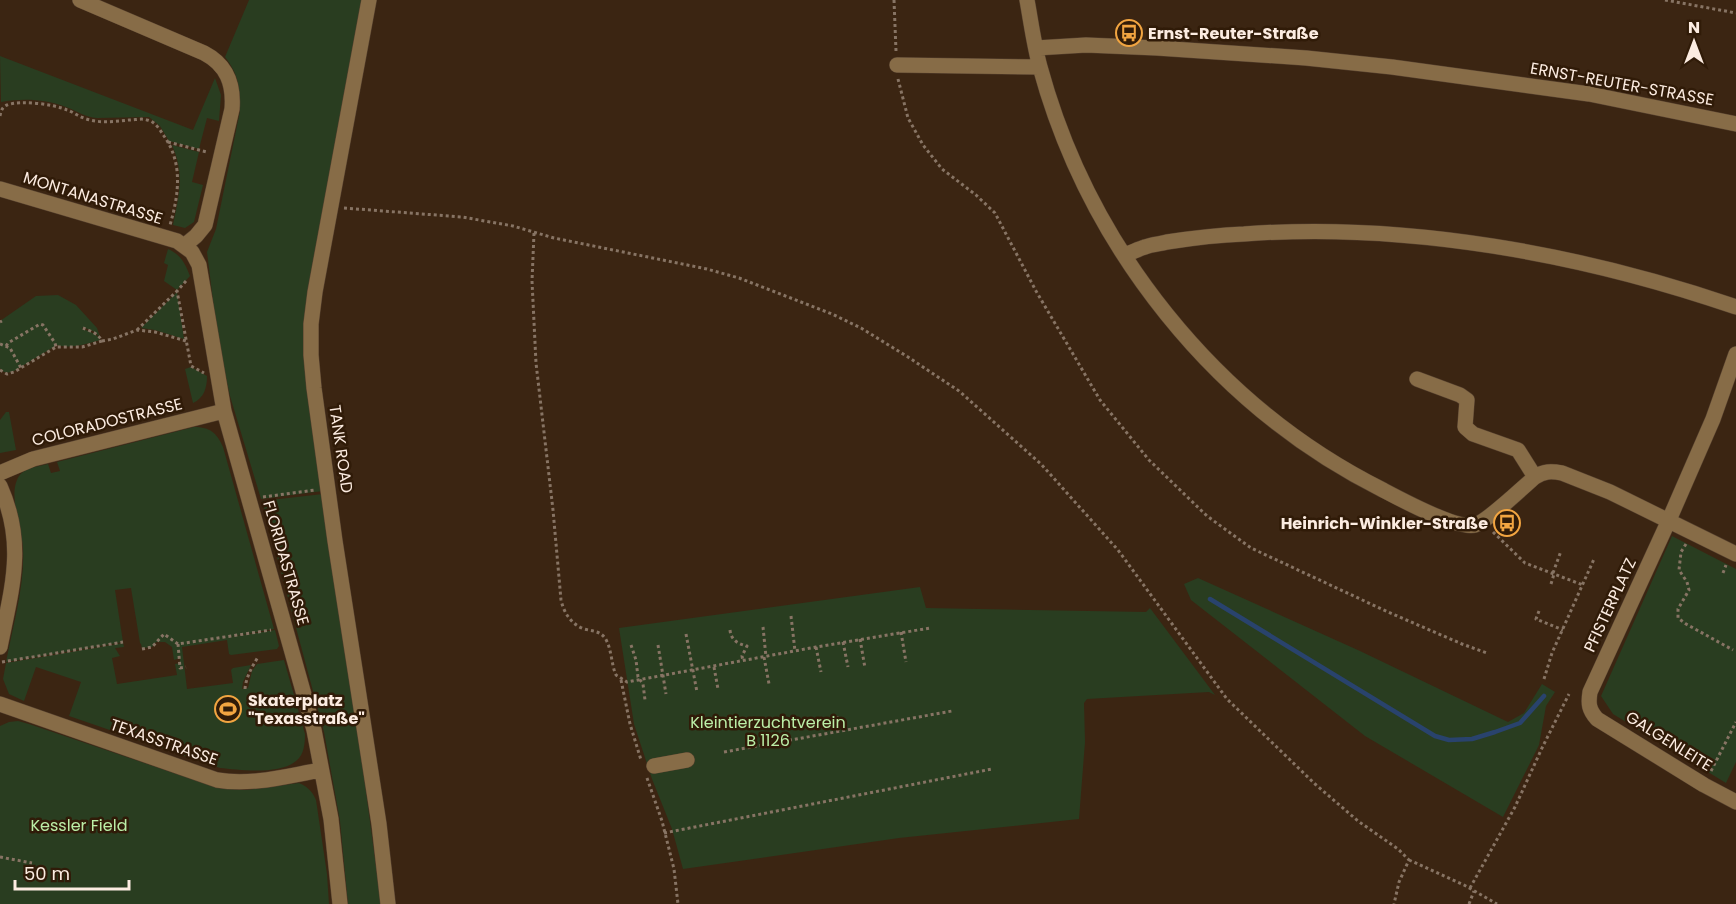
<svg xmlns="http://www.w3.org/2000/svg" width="1736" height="904" font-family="Poppins,sans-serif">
	<rect width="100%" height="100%" fill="#3b2512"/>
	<!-- green -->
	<path fill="#293d20" d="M249,0H362L308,290L323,491L261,499L230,396L218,341L207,252L216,229L240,111C240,88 239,75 225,57Z
		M0,56L193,130L215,78L221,95L219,121L207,118L199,149L169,141L160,126L149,117L97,118C85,117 77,111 66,107C46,99 22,98 1,102Z
		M172,145L199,152L192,182L203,185L194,222L185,228L173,225C179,195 185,175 172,145Z
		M168,249C181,255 185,263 190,276L177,290L164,281L168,265L164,263Z
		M177,292L184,339L155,330L141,328Z
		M58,295L76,305L97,328L100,337L93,331L83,327L82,329C88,331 97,333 100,340C86,344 72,349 57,345L14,371C9,373 3,374 0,368V321L36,296Z
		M191,367L207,376C207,388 204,398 193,403L185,369Z
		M6,412H9L16,450L0,453V420Z
		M194,427C210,427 217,433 223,447L274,629L222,638L275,630L279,646L277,649L231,655L229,654L227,640L182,647L187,689L233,683L231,670L233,668L251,665L243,682L242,689L248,688L252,671L257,664L284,660L305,734C305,744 304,755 296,761C280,775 239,770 220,768L69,716L81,682L36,667L24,701L9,694L3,679L6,663L123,643L124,647L115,648L120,656L112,658L117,684L177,675L175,664L180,663V658L174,660L172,647L165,642H156L152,647L142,648L141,644L140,643L131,588L115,590L123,642L6,662C13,625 25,585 23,548C22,528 9,498 17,480C22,467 37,467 48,464L51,473L60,471L57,462Z
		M323,494L353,694L381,904H348L340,821L324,732L262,501Z
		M1672,536L1736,569V762L1726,783L1613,714L1601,696Z
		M1198,578L1360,651L1508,722L1524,713L1542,684L1555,692L1546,706L1539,745L1503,817L1365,736L1191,600L1184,584Z
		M920,587L926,608L1146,612L1150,608L1215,695L1209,692L1087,699L1084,703L1085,742L1079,819L899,838L683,869L672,829L652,779L634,724L619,628Z
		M18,721L29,724L218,788L246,790L299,783C308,787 312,791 316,800L327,874L329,904H0V726L9,722Z"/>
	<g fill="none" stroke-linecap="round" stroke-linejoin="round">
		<!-- stream -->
		<path stroke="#29436d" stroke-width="4.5" d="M1210,599L1435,736L1449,740L1472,739L1495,732L1520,723L1544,696"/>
		<defs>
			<path id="minor" d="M80,0L204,53C227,65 234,84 232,109L205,225L196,236L185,245
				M369,0L315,292L311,324V355L314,388L335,541L379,824L388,904
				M1027,0C1031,22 1034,45 1040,67C1089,247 1215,406 1383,490C1400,499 1458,530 1475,525C1488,521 1522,488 1535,477C1544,471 1551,471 1562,473L1610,492L1736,554
				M1036,48L1086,45L1157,48L1306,58L1392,67L1589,94L1736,124
				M897,65L1040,67
				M0,189L177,241L192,252L199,265L224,411L314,730L331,819L340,904
				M1124,255C1131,253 1138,249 1145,247C1152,244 1160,244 1167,242C1193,238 1218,235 1244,234C1407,222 1582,254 1736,307
				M1736,354L1713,419L1669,520L1590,692C1588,704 1589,710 1597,719L1704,785L1736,802
				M1417,379L1460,395L1467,400L1465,427L1473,434L1518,450L1535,477
				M0,473L33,459L224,411
				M0,486C26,544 12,587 0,647
				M0,704L217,780C252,786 286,776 321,770
				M654,766L687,760"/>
		</defs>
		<!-- minor casing -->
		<use href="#minor" stroke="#56412f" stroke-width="16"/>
		<!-- path -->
		<path stroke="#877464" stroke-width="3" stroke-dasharray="3 3" stroke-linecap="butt" d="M894,0L896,51
			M1665,0L1736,13
			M898,79L908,118L923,145L942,169L976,195L995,213L1036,291L1100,400L1149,460L1207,516L1251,548L1388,612L1462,644L1487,653
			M0,116C1,111 2,107 7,105C20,100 54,104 67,110C71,111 75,114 79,116C95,124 112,122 129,120C135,120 142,118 147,120C155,121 160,130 164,136C183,163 179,194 170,225
			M168,142L207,152
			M344,208L462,217L513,226L554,238L707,269L739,278L832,314L861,328L908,357L959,391L1041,464L1118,550L1227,699L1315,784L1358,821L1398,849L1409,860L1399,882L1394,904
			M534,233L532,281L536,363L553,510L561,600C564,613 571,624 584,629C592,631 600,631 605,638C612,649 611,664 616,675L627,682L816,647L930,628
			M186,281L177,291L191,366L204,373
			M0,322L2,321
			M137,330L177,291
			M102,341L113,339L137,330L155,332L186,341
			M0,344L10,348L21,368
			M6,346L8,343L40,324L43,325L55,343L56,347
			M0,370L7,374L14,372L56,347H82L102,341C98,333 90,331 83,328
			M263,497L315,490
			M1493,532L1525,563L1583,585
			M1686,544L1681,552L1679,570L1687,582L1689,590L1678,609V618L1686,624L1733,650
			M1553,573L1561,551
			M1723,573L1726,565
			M1551,584L1554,574
			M1539,611L1536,619L1563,630
			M791,616L795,651
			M763,627L766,657
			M730,630C731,640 738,644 747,646L742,656L743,661
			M901,632L906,662
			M686,634L697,692
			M860,639L865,668
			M843,642L848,667
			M178,644L180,668L186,667
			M631,645L636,660L638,677L643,684L645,700
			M658,645L666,694
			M816,647L821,672
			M142,649L152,647L164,634L178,644L271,630
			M764,657L769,684
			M2,662L123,642
			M714,667L718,689
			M1544,679L1552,653L1594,559
			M621,680L630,724L641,760
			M245,689C246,677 252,667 258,657
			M837,716L838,732
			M724,752L952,711
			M1711,771L1736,722
			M647,778L662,821L674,869L678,904
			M664,833L992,769
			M0,857L32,863
			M1409,860L1464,885L1497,904
			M1470,888L1515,807L1542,748L1569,694
			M1469,904L1474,891"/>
		<!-- minor -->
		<use href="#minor" stroke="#876c47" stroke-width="15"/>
	</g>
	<!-- icons -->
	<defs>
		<symbol id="bus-ring" viewBox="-11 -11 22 22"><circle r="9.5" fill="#301b08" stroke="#f2a541" stroke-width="1.5"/><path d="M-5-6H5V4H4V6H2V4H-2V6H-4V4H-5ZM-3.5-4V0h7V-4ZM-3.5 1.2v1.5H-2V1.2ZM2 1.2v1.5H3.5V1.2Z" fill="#f2a541"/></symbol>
		<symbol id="stadium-ring" viewBox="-11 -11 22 22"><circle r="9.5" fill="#301b08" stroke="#f2a541" stroke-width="1.5"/><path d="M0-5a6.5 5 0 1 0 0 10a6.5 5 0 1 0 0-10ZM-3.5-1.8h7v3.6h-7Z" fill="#f2a541"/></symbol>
	</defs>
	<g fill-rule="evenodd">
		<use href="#bus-ring" x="1114" y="18" width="30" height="30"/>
		<use href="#bus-ring" x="1492" y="508" width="30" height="30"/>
		<use href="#stadium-ring" x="213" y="694" width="30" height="30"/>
	</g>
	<g text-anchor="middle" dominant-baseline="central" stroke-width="5" stroke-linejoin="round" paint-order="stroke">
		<!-- poi labels -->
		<g font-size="16" font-weight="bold" fill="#fcece1" stroke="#301b08" text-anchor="start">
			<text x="1148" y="33">Ernst-Reuter-Straße</text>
			<text x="1488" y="523" text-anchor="end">Heinrich-Winkler-Straße</text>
			<text x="248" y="700">Skaterplatz<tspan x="248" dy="18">"Texasstraße"</tspan></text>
		</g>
		<!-- street labels -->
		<g font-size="16" fill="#fcece1" stroke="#301b08">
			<text transform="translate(1622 84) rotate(10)">ERNST-REUTER-STRASSE</text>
			<text transform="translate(93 198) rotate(17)">MONTANASTRASSE</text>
			<text transform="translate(107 422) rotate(-14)">COLORADOSTRASSE</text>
			<text transform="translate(341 449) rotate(82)">TANK ROAD</text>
			<text transform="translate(286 563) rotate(74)">FLORIDASTRASSE</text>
			<text transform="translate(1610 605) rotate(-65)">PFISTERPLATZ</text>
			<text transform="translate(1669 741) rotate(32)">GALGENLEITE</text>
			<text transform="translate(164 742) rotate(19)">TEXASSTRASSE</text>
		</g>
		<!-- park labels -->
		<g font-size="16" fill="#bbeea7" stroke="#301b08">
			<text x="768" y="722">Kleintierzuchtverein<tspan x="768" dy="18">B 1126</tspan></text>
			<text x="79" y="825">Kessler Field</text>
		</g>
	</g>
	<!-- north arrow -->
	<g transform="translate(1694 42)" stroke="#301b08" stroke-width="4.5" paint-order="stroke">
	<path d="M0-4.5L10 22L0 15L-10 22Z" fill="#fcece1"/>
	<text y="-9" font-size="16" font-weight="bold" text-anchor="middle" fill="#fcece1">N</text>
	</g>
	<!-- scale -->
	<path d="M15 880v9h114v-9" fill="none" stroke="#fcece1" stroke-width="3"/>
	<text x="24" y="880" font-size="18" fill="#fcece1" stroke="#301b08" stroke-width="4.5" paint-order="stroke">50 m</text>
</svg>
